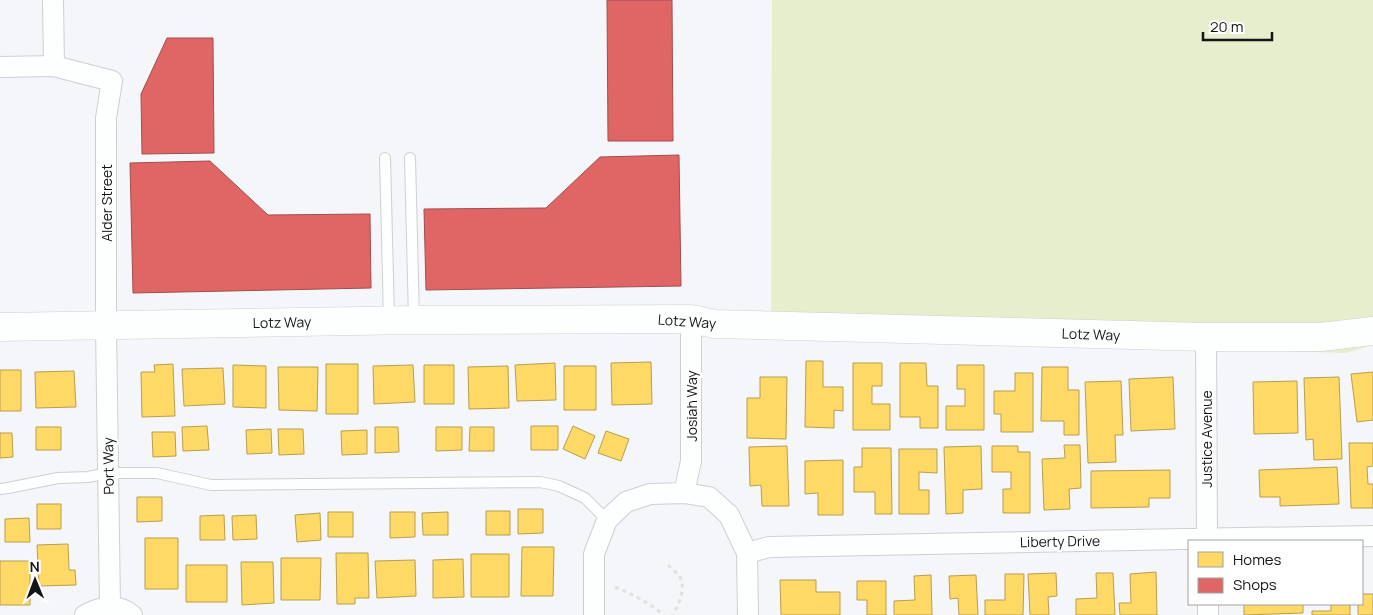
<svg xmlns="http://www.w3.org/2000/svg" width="1373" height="615" font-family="Manrope,sans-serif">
	<rect width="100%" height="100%" fill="#f4f6f9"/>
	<!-- green -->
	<path fill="#e7eece" d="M772,0H1373V345L1346,353L771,334Z"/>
	<!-- homes -->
	<path fill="#ffd966" stroke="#b89e4e" d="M806,361H823V387H843V411L834,410V428L805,427Z
		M651,362L652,404L612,405L611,363Z
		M555,363L556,400L517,401L515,365Z
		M853,363H882V386H872V404H890V430H853Z
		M900,363H926L927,386H938V428H920V417H900Z
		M173,364L175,416L142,417L141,372H155L154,365Z
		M326,364H358V414H326Z
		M233,365L266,366V408L233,407Z
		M413,365L415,402L374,404L373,366Z
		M424,365H454V404H424Z
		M957,365H984V430H946V406H965V389H957Z
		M508,366L509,408L469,409L468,367Z
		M564,366H596V410H564Z
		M278,367H318L317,411L279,410Z
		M1042,367H1068V390H1079V435H1064V421H1041Z
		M223,368L225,404L184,406L182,369Z
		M0,370H21V411H0Z
		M74,371L76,407L36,408L35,372Z
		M1373,372V420L1357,422L1351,374Z
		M1015,373H1033V432H1001V414H994V391H1015Z
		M760,377H787L786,439L747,438V398H760Z
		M1173,377L1175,429L1131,431L1129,379Z
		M1339,377L1342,459L1314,460L1313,439L1306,440L1304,378Z
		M1121,381L1123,435H1115L1116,462L1088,463L1085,382Z
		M1297,381L1298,433L1254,434L1253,382Z
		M207,426L209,450L183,451L182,427Z
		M531,426H558V450H531Z
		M573,426L595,436L585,459L563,449Z
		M36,427H61V450H36Z
		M375,427H398L399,452L375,453Z
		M436,427H462V450L436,451Z
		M470,427H494V451H469Z
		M271,429L272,453L247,454L246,430Z
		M278,429H303L304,454L279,455Z
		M367,430V454L342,455L341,431Z
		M606,431L629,439L621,461L598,453Z
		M152,432H175L176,456L153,457Z
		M0,433H12L13,457L0,458Z
		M1349,443H1373V466L1367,467L1368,484H1373V508H1351Z
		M1064,445H1080L1081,488L1069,489L1070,509L1044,510L1042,459L1065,458Z
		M787,446L789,506H762L761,485L750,486L749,447Z
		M981,446L982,489L963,490V513L946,514L944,447Z
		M992,446H1018V452H1030V513H1003V489H1011V472H992Z
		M862,448H891L892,514H875V492H854V467H862Z
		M899,449H937V473L919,472V490H929V514H899Z
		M843,460V515H818V493L805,494V461Z
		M1337,467L1339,504L1280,506V497H1260L1259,470Z
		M1170,470V498H1149V507L1091,508V471Z
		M137,497H162V521L137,522Z
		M37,504H61V529H37Z
		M518,509H543V533L518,534Z
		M486,511H510V535H486Z
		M328,512H353V537H328Z
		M390,512H415V537L390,538Z
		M448,512V535H423L422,513Z
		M320,513L321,540L297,542L295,515Z
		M224,515L225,540H200V516Z
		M256,515L257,539L233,540L232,516Z
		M29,518L30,542H5V519Z
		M145,538H178V589H145Z
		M68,544L69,570H75L76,585L39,586L37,545Z
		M522,547H554L553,596H521Z
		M336,553H368L369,598H355V604H337Z
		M471,554H509V597H471Z
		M281,558H321L320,600H281Z
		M463,559L464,597L433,598V560Z
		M415,560L416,596L377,598L375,561Z
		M0,561H30V605H0Z
		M241,562H273L274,603L242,605Z
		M186,565H227V602H186Z
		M1156,572L1157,615H1120L1119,603H1131L1130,574Z
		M1056,573L1057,596L1048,597L1049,615H1030L1028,574Z
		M1096,573H1113L1115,615H1076V599L1097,598Z
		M1005,574H1024L1023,615H985V600H1005Z
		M931,575L932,615H894V601L915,600L914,576Z
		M976,575L978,615H959L958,598L950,599L949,576Z
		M780,580H816V592H840V615H781Z
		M857,581H886V615H867V600H857Z
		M1362,594H1373V615H1358V604H1362Z
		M1244,604H1303V613L1244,615Z
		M1331,604H1350V615H1312V611H1331Z"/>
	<!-- shops -->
	<path fill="#e06666" stroke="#a24d4e" d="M607,0H672L673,141H608Z
		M167,38H213L214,153L142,154L141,94Z
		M679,155L681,286L426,290L424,209L546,208L600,157Z
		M210,161L268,215L370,214L371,288L133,293L130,163Z"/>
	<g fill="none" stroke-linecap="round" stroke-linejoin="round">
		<defs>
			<path id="lane" d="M385,158L389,319
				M410,158L414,319
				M0,489L8,488L58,478L88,477L108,473H157L211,485L540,482L559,486L585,498L607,520"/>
			<path id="street" d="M53,0L54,66
				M0,67L54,66L112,81L106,118V326L110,607
				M1206,337L1207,541
				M684,493L691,461V319
				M747,553L769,547L1185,539L1373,536
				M1208,604V615
				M85,615C100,607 118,603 132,615
				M594,615V554L607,520L626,502L650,494L684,493L709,497L729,515L747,553L748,615"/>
			<path id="secondary" d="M0,327L414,320L691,319L715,324L1206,337H1321L1373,331"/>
		</defs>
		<!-- lane casing -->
		<use href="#lane" stroke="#cecfd1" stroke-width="12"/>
		<!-- street casing -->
		<use href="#street" stroke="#cecfd1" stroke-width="22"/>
		<!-- secondary casing -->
		<use href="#secondary" stroke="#cecfd1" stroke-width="29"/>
		<!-- path -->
		<path stroke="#e0e1e1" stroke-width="3" stroke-dasharray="4 4" stroke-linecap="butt" d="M668,565C672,569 677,573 680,577C686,590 679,603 673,615
			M615,587C633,594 649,603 664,615"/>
		<!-- lane -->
		<use href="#lane" stroke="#fdfefe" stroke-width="10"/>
		<!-- street -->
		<use href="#street" stroke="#fdfefe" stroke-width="20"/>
		<!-- secondary -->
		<use href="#secondary" stroke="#fdfefe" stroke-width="28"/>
	</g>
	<g text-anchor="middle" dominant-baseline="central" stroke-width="5" stroke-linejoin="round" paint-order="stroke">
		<!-- street labels -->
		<g font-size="14" fill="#131416" stroke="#fff">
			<text transform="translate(106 203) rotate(-90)">Alder Street</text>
			<text transform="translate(687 321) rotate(4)">Lotz Way</text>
			<text transform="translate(282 322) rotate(-1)">Lotz Way</text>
			<text transform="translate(1091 334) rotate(2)">Lotz Way</text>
			<text transform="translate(691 406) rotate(-90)">Josiah Way</text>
			<text transform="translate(1206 439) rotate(-90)">Justice Avenue</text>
			<text transform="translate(108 466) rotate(-91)">Port Way</text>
			<text transform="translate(1060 541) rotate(-1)">Liberty Drive</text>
		</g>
	</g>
	<!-- legend -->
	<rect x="1188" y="540" width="175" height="65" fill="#ffffff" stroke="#a1a1a2"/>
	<rect x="1198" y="552" width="25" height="15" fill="#ffd966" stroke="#a1a1a2"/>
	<text x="1233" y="565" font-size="15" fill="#131416">Homes</text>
	<rect x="1198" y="578" width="25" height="15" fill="#e06666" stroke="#a1a1a2"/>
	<text x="1233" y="590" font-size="15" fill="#131416">Shops</text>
	<!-- north arrow -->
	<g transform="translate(35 580) rotate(359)" stroke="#ffffff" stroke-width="4" paint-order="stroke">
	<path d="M0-4L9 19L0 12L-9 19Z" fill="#131416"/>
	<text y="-8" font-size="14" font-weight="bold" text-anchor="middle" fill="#131416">N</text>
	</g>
	<!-- scale -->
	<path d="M1203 32v8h69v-8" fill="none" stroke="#131416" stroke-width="2.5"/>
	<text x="1210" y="32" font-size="15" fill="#131416" stroke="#ffffff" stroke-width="4" paint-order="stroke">20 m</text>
</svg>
